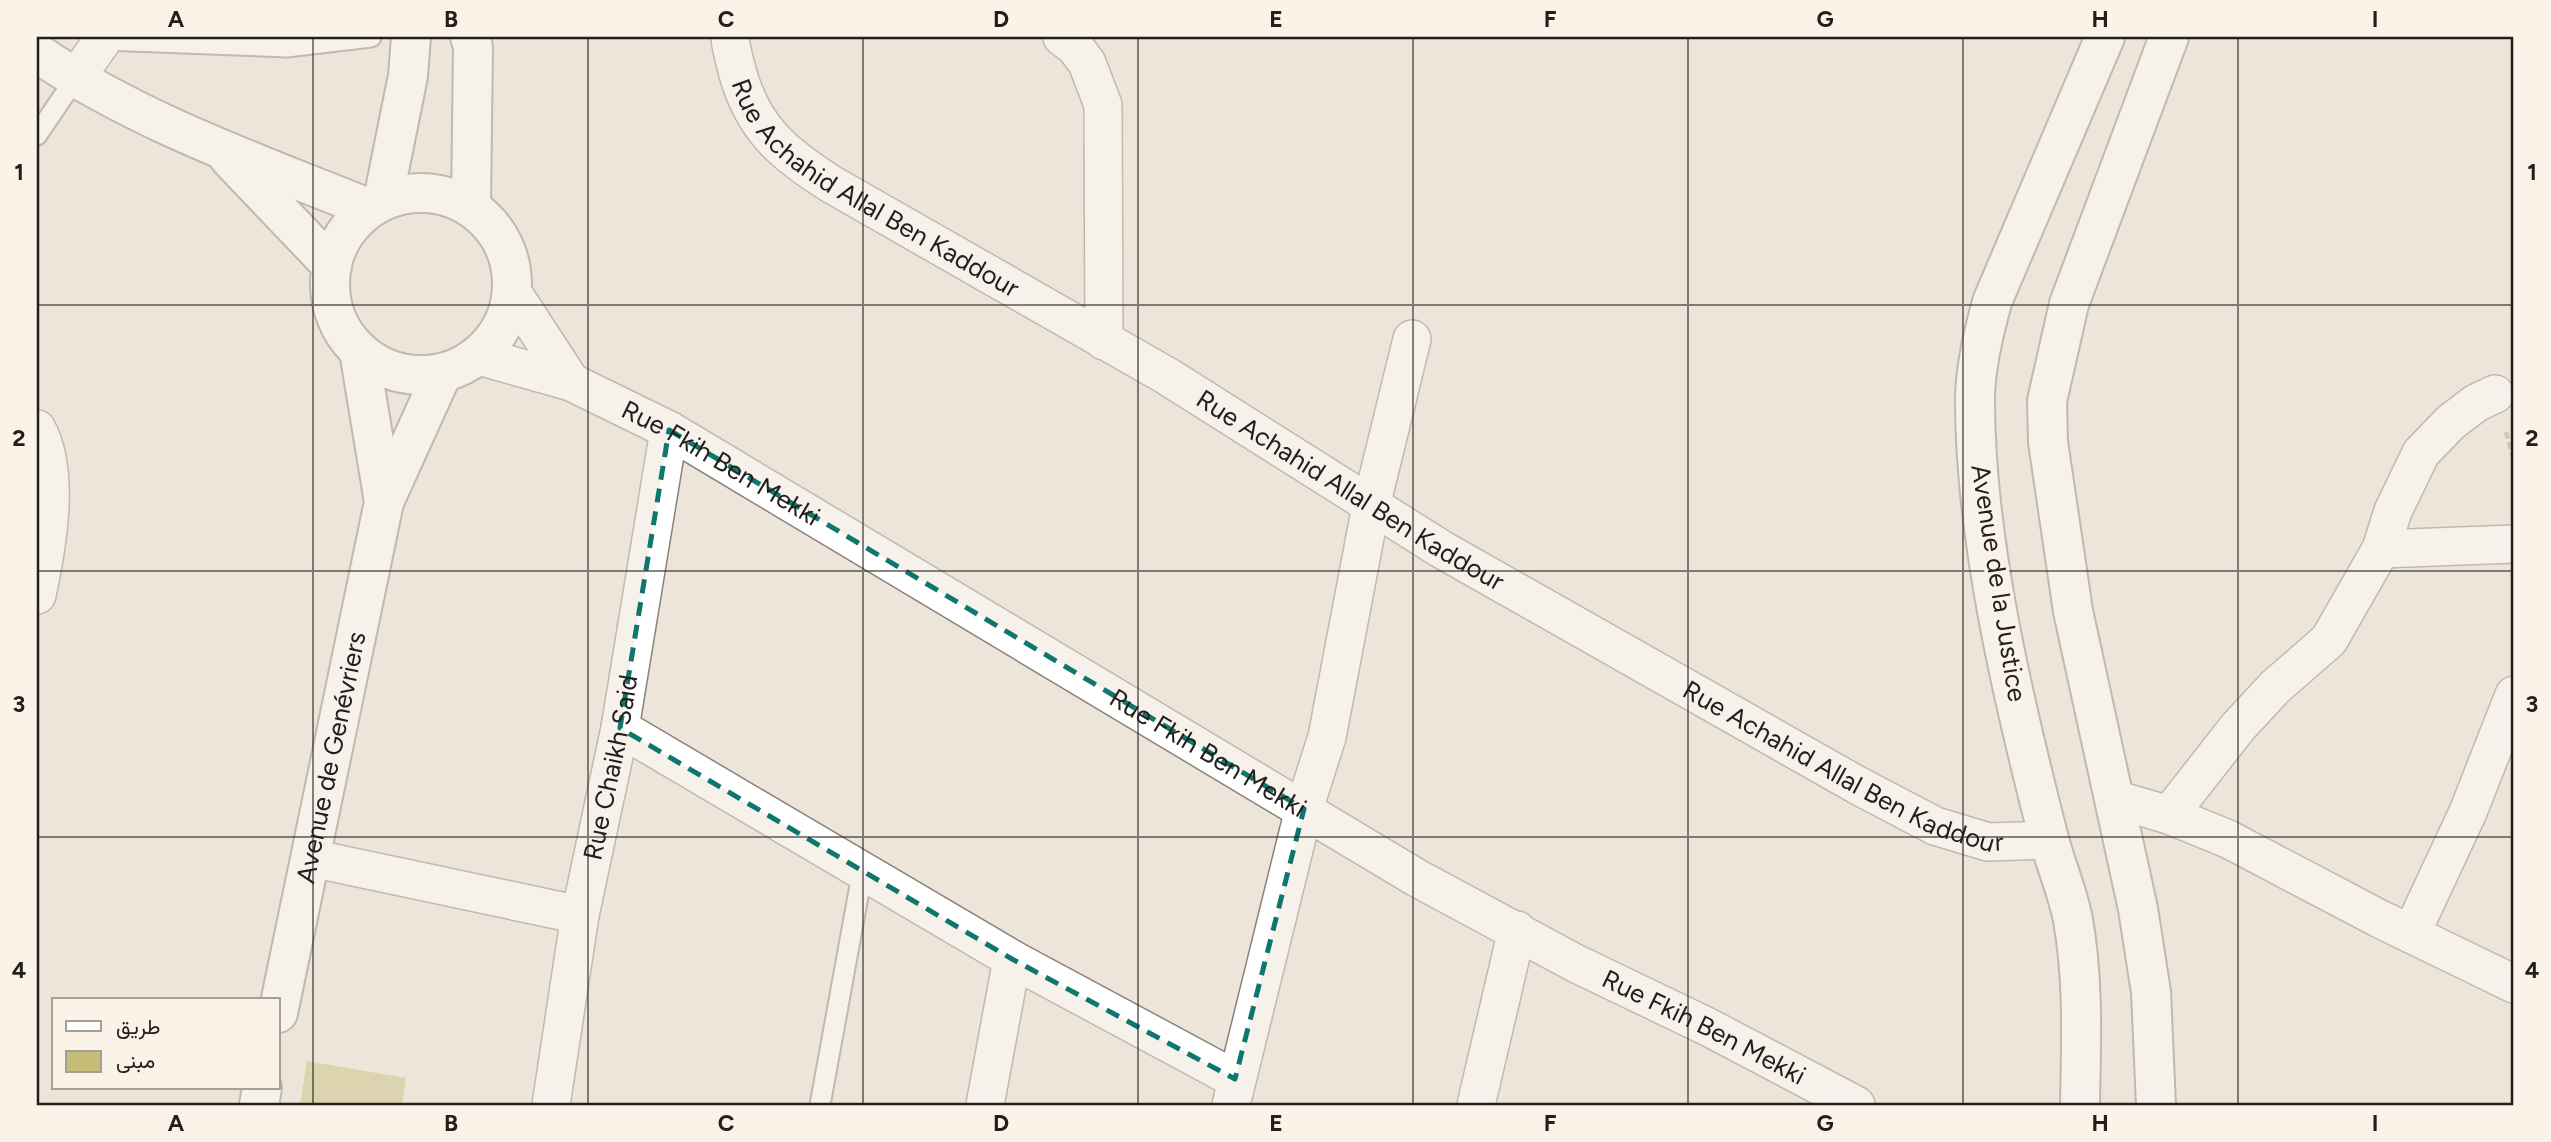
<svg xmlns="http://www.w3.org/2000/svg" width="2551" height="1142" font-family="Figtree,Vazirmatn,sans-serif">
	<rect width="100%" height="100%" fill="#eee5da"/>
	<!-- building -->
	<path fill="#c6be78" d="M307,1061L406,1078L402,1105H300Z"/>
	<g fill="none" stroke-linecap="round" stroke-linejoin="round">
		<defs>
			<path id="lane" d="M103,40L287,47L371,37
				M37,135L75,79
				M820,1105L863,869"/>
			<g id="street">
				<path id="s1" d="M730,37C731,50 735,62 738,74C754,130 784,154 831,184L1167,376L1441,549L1857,785L1935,826L1988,842L2049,840"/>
				<path d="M1062,37L1075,47L1087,63L1103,105L1104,341"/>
				<path d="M75,79L105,37"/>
				<path d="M513,293L571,382"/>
				<path id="s2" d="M479,356L571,382L669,430L1417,878L1575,963L1708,1027L1856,1105"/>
				<path d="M37,429C61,473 47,548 37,595"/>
				<path d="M2381,549L2514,544"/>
				<path d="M620,728L1012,959L1235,1079"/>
				<path d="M2114,799L2169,815L2228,839L2380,919L2514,984"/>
				<path d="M2169,815L2238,727L2275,687L2329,640L2381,549L2393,511L2421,453L2451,422L2476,403L2495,394"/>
				<path d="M311,858L580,915"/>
				<path d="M2411,934L2468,812L2514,695"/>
				<path id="s3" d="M551,1105L580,915L620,728L669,430"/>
				<path d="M985,1105L1012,959"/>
				<path d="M1231,1105L1304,809L1327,737L1371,506L1412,339"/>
				<path d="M1476,1105L1517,930"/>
			</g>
			<g id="secondary">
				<path d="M470,37L473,47L471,206"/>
				<path d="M37,53C137,121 256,163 368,208"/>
				<path d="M229,158L332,266"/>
				<circle cx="421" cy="284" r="91"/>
				<path d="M383,200L408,76L411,37"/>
				<path d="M359,351L384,502"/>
				<path id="s4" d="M278,1013L384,502L442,374"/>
				<path d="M259,1105L262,1088"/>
				<path d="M2080,1105C2081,1043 2084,982 2073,920C2068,893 2056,866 2049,839C2014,703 1974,536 1975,396C1976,364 1984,332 1992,302L2105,37"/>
				<path d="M2156,1105L2151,992L2138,909L2073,611L2048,442L2047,401L2069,304L2169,37"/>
			</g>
		</defs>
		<!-- lane casing -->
		<use href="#lane" stroke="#8a8278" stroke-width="23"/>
		<!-- street casing -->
		<use href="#street" stroke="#8a8278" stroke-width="40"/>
		<!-- secondary casing -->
		<use href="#secondary" stroke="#8a8278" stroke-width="42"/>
		<!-- path -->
		<path stroke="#a69f96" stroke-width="4.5" stroke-dasharray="7 3.5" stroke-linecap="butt" d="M2506,432L2514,460"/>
		<!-- lane -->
		<use href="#lane" stroke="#fff" stroke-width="19"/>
		<!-- street -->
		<use href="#street" stroke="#fff" stroke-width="37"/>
		<!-- secondary -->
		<use href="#secondary" stroke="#fff" stroke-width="38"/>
	</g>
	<!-- marked area -->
	<path d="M0 0H2551V1142H0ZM669,430L1304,809L1235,1079L1012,959L620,728Z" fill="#eee5da" fill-opacity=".55" fill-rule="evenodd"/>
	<path fill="none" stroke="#0f766e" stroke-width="5" stroke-dasharray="14 9" stroke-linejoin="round" d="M669,430L1304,809L1235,1079L1012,959L620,728Z"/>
	<!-- grid -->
	<path fill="none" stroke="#23201c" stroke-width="2" stroke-opacity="0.55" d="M313,37V1105M588,37V1105M863,37V1105M1138,37V1105M1413,37V1105M1688,37V1105M1963,37V1105M2238,37V1105M37,305H2514M37,571H2514M37,837H2514"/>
	<g text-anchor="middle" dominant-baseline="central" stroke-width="7" stroke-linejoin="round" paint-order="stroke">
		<!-- street labels -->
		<g font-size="26" fill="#23201c" stroke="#fbf3e7">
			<text stroke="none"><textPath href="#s1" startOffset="222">Rue Achahid Allal Ben Kaddour</textPath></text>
			<text stroke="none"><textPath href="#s2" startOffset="266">Rue Fkih Ben Mekki</textPath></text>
			<text stroke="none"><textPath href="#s1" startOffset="789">Rue Achahid Allal Ben Kaddour</textPath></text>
			<text transform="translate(1999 583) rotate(81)">Avenue de la Justice</text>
			<text stroke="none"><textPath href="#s2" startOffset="833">Rue Fkih Ben Mekki</textPath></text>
			<text stroke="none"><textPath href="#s4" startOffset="261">Avenue de Genévriers</textPath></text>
			<text stroke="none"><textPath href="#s1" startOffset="1356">Rue Achahid Allal Ben Kaddour</textPath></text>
			<text stroke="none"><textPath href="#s3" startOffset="343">Rue Chaikh Said</textPath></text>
			<text stroke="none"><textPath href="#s2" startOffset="1400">Rue Fkih Ben Mekki</textPath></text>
		</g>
	</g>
	<!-- border -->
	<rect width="2551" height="1142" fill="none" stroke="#fbf3e7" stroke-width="77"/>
	<!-- legend -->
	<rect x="52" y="998" width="228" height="91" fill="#fbf3e7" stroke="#a59f96" stroke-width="2"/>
	<rect x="66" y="1021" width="35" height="10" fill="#ffffff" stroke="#a59f96" stroke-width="2"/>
	<text x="116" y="1034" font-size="21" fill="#23201c">طريق</text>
	<rect x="66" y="1051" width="35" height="21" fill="#c6be78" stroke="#a59f96" stroke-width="2"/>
	<text x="116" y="1068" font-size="21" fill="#23201c">مبنى</text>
	<rect x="38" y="38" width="2474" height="1066" fill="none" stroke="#23201c" stroke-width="2.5"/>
	<g font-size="23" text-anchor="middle" font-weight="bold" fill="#23201c">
		<text x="176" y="27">A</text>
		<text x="451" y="27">B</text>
		<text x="726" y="27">C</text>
		<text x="1001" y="27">D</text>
		<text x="1276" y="27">E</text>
		<text x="1550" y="27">F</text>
		<text x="1825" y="27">G</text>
		<text x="2100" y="27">H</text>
		<text x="2375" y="27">I</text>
		<text x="19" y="180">1</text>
		<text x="2532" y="180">1</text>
		<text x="19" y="446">2</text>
		<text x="2532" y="446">2</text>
		<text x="19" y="712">3</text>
		<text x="2532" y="712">3</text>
		<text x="19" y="978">4</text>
		<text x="2532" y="978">4</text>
		<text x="176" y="1131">A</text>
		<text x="451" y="1131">B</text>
		<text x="726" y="1131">C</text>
		<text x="1001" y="1131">D</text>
		<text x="1276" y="1131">E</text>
		<text x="1550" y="1131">F</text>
		<text x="1825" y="1131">G</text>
		<text x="2100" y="1131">H</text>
		<text x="2375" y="1131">I</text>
	</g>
</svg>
